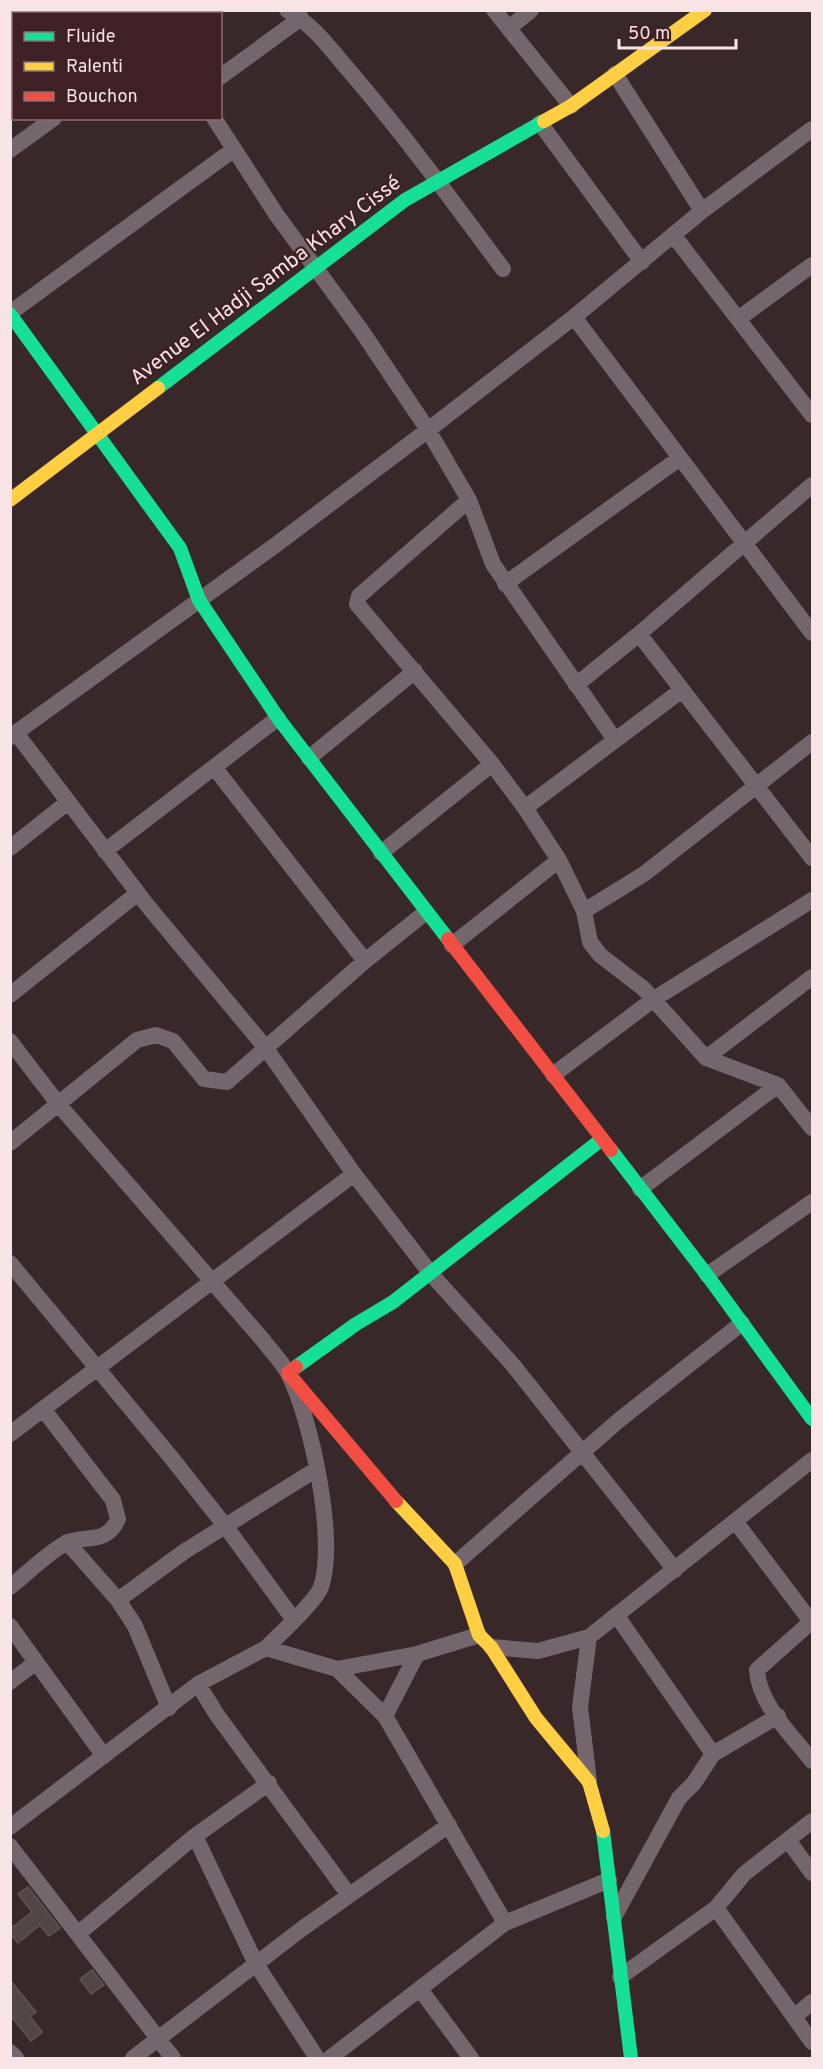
<svg xmlns="http://www.w3.org/2000/svg" width="823" height="2069" font-family="Overpass,sans-serif">
	<rect width="100%" height="100%" fill="#38282a"/>
	<!-- building -->
	<path fill="#524644" stroke="#615352" stroke-width="1.5" d="M28,1887L60,1928L49,1936L40,1925L18,1943L10,1934V1929L32,1912L18,1894Z
		M92,1970L104,1985L91,1994L80,1979Z
		M10,1980L36,2012L30,2016L42,2032L31,2041L10,2015Z"/>
	<g fill="none" stroke-linecap="round" stroke-linejoin="round">
		<!-- street -->
		<path stroke="#73666c" stroke-width="16" d="M287,10C314,25 332,51 352,74C405,136 454,203 503,269
			M494,10L571,106
			M202,14L207,10
			M509,28L531,10
			M10,30L14,34
			M615,74L702,211
			M220,77L301,18
			M214,118L276,214L361,330L428,430L469,500L493,564L615,740
			M540,123L642,262
			M10,150L54,118
			M674,236L812,415
			M10,313L233,150
			M574,317L812,633
			M738,319L812,265
			M469,500L359,596L357,604L492,764L525,808L559,860L584,911L590,942L600,955L644,989L706,1058L778,1085L812,1128
			M505,584L680,458
			M639,634L812,858
			M576,685L639,634L812,485
			M16,733L147,905L265,1047L354,1174L431,1274L513,1365L675,1570
			M10,737L277,544L428,430L574,317L702,211L812,129
			M309,758L415,671
			M214,767L365,961
			M525,808L682,690
			M10,848L68,802
			M105,851L278,718
			M381,853L492,764
			M584,911L644,874L812,742
			M452,945L559,860
			M10,995L138,893
			M10,1041L59,1105L263,1340C271,1351 281,1361 288,1373C311,1417 337,1540 321,1587C316,1601 278,1636 266,1648
			M706,1058L812,977
			M553,1075L654,999L812,900
			M10,1143L137,1040L156,1035L173,1041L204,1079L227,1082L365,961L426,912
			M640,1189L778,1085
			M10,1263L170,1456L226,1527L294,1620
			M707,1275L812,1202
			M10,1434L354,1174
			M735,1521L812,1623
			M67,1542L118,1600L135,1626L169,1708
			M455,1564L618,1421L742,1323
			M10,1587C28,1573 46,1554 66,1543C85,1534 106,1546 118,1519L113,1500L43,1409
			M118,1600L185,1551L317,1469
			M617,1616L713,1754
			M812,1621L757,1670C759,1705 792,1735 812,1761
			M10,1626L104,1756
			M589,1637L580,1707L589,1781
			M491,1647L538,1651L589,1637L812,1460
			M10,1682L35,1663
			M198,1684L217,1715L349,1895
			M385,1716L417,1654
			M10,1827L198,1684L266,1648L337,1669L417,1654L479,1635
			M195,1836L256,1964L317,2058
			M788,1840L812,1873
			M10,1846L173,2058
			M716,1908L812,2042
			M614,1917L679,1798L694,1783L713,1754L778,1716
			M505,1923L609,1880
			M79,1933L195,1836L269,1783
			M620,1977L716,1908L744,1874L812,1821
			M420,1989L471,2058
			M794,2017L812,2002
			M10,2052L16,2058
			M133,2058L303,1928L449,1825
			M330,2058L505,1923L385,1716L337,1669"/>
		<!-- fast -->
		<path stroke="#16e098" stroke-width="14" d="M10,314L180,548L199,600L278,718L448,939
			M158,388L405,200L544,121
			M611,1150L707,1275L812,1419
			M296,1367L356,1324L393,1302L602,1139
			M603,1831L631,2058"/>
		<!-- slow -->
		<path stroke="#ffcf43" stroke-width="14" d="M544,121L571,106L705,10
			M10,500L158,388
			M396,1501L455,1564L479,1635L491,1647L536,1718L589,1782L603,1831"/>
		<!-- jam -->
		<path stroke="#f24e42" stroke-width="14" d="M448,939L611,1150
			M296,1367L288,1373L396,1501"/>
	</g>
	<g text-anchor="middle" dominant-baseline="central" stroke-width="4.5" stroke-linejoin="round" paint-order="stroke">
		<!-- street labels -->
		<g font-size="21" fill="#f8e4e5" stroke="#3f2125">
			<text transform="translate(266 281) rotate(-37)">Avenue El Hadji Samba Khary Cissé</text>
		</g>
	</g>
	<!-- border -->
	<rect width="823" height="2069" fill="none" stroke="#f8e4e5" stroke-width="24"/>
	<!-- legend -->
	<rect x="12" y="12" width="210" height="108" fill="#3f2125" stroke="#896f72" stroke-width="1.5"/>
	<rect x="24" y="32" width="30" height="9" fill="#16e098" stroke="#896f72" stroke-width="1.5"/>
	<text x="66" y="42" font-size="18" fill="#f8e4e5">Fluide</text>
	<rect x="24" y="62" width="30" height="9" fill="#ffcf43" stroke="#896f72" stroke-width="1.5"/>
	<text x="66" y="72" font-size="18" fill="#f8e4e5">Ralenti</text>
	<rect x="24" y="92" width="30" height="9" fill="#f24e42" stroke="#896f72" stroke-width="1.5"/>
	<text x="66" y="102" font-size="18" fill="#f8e4e5">Bouchon</text>
	<!-- scale -->
	<path d="M619 39v9h117v-9" fill="none" stroke="#f8e4e5" stroke-width="3"/>
	<text x="628" y="39" font-size="18" fill="#f8e4e5" stroke="#3f2125" stroke-width="4.5" paint-order="stroke">50 m</text>
</svg>
